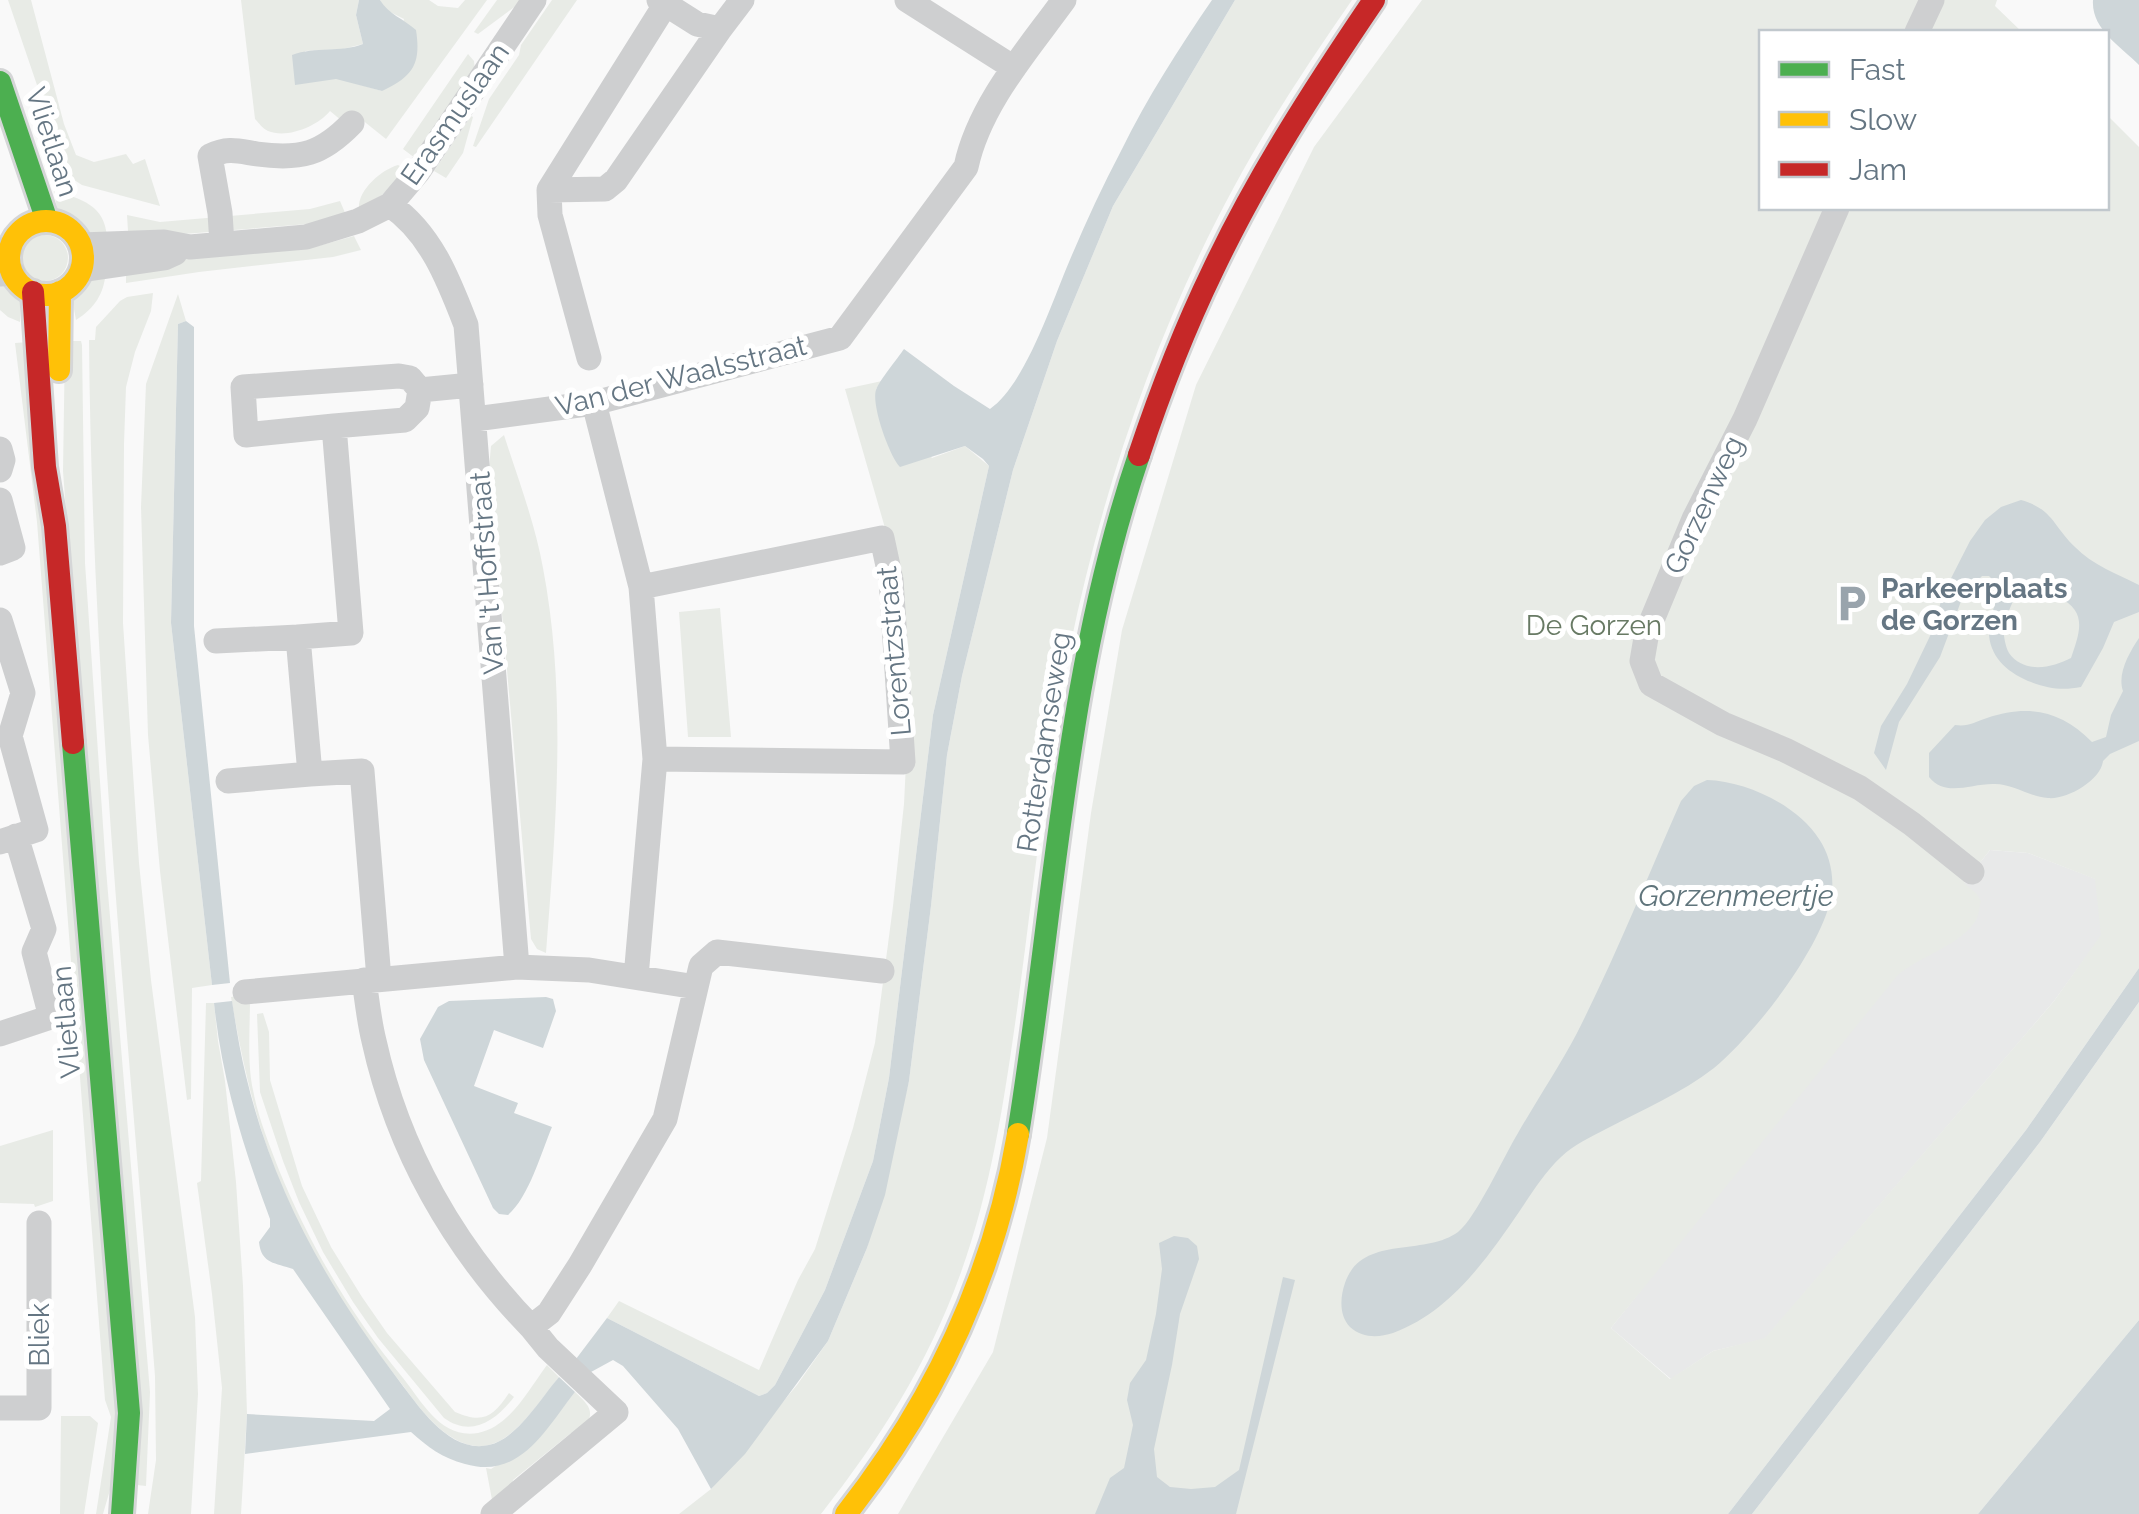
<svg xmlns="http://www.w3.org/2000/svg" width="2139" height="1514" font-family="Raleway,sans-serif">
	<rect width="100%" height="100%" fill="#f9f9f9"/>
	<!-- built -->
	<path fill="#e8e9e9" d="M1990,850L2028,853L2096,879L2102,935L2054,1001L1765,1339L1713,1351L1671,1379L1611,1328Z"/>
	<!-- green -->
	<path fill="#e8ebe6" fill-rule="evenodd" d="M8,0H31L64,124L76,155L94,162L126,154L133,164L145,159L160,206L82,185L68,176Z
		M241,0H359L356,15L363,44L343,49L305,51L295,84L336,78L382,91L404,19L386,10L380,0H429L438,6L458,8L465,0H487L386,139L351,111L342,121L330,111C318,126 287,139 268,131C262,128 259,123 255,119Z
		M497,0H524L478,34L474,32Z
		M552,0H577L476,147L473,146L489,99L519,55L521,45Z
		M1235,0H1352C1310,61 1269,122 1234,187C1156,331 1103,487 1070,647C1046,764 1034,885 1018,1003C1005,1095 992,1187 960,1275C928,1364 879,1440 821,1514H679L711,1489L797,1385L828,1341L867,1248L909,1081L931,906L947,755L962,676L1013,470L1057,341L1113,206Z
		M1422,0H1997L1995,6L2022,32H1762V208H2106L2107,115L2139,147V968L2026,1130L1728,1514H898L993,1352L1047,1138L1091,813L1122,630L1196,385L1314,147ZM1990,850L2028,853L2095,879L2101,935L2054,1001L1765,1338L1713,1351L1670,1379L1611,1328L1897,976C1919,956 1963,945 1977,918C1979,913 1979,907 1981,901L1976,893L1964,883Z
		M468,54L474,61L475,71L415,158L403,149Z
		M471,116L473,117L463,153L446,178L434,171Z
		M398,165L407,170L382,195L359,208C358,190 381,170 398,165Z
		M54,191C82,199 105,205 107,238L91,235L57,209Z
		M340,201L346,215L308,224L159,236L158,231H128L127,215L160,222L310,209Z
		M22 258a23 23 0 1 1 46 0a23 23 0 1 1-46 0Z
		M354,236L361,250L333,257L199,272L126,283V269L189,257L318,246Z
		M106,271C104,294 95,308 76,320L72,298L89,280Z
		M0,282L20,301V322L8,317L0,310Z
		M153,293L151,311L135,352L126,387L124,444L123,623L139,863L151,980L195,1317L198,1394L191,1514H148L156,1460L155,1376C128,1031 92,687 89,340H95L96,327L120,301L127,297Z
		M178,294L186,321L178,324L171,623L212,985L192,988L191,1099L187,1100L160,871L148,735L141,507L146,384Z
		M65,341H81L82,345L85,563L94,694L106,869L150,1392L146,1486L137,1485L63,471Z
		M29,342L117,1392L114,1476L103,1514H96L111,1417L105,1400L37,522L15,343Z
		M882,381L876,389L932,458L965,446L989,466L933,715L889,1078L873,1161L825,1290L775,1385L767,1393L759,1396L607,1318L619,1301L759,1370L798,1280L815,1249L853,1128L875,1043L893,906L904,804L907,743L885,528L845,389Z
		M504,435C518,479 535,523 543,568C567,694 556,826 546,953L537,949L531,939L489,468L491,446Z
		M720,608L731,737H688L679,612Z
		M238,996L250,999C250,1027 247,1063 253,1090C258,1117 269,1144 279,1170C310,1246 351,1315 403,1378C423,1403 441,1439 478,1433C510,1427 529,1389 547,1365L559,1377C542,1398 517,1438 489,1445C477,1448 464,1445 453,1438C432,1426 415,1402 401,1383C364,1335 328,1285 301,1230C289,1205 278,1179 269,1153C251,1102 240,1050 231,997Z
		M2139,1002V1320L1978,1514H1752L2040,1142Z
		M206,1003H214L218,1041L225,1081L236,1182L243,1286L247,1414L241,1514H214L222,1388L212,1294L197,1183L201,1181Z
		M263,1013L269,1032L270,1080L302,1186L331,1247L362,1297L387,1333L455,1412C483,1424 493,1417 509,1393L514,1397C496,1420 472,1438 444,1418L378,1338L353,1302L323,1252L299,1202L283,1161L260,1092L257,1014Z
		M53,1130V1201L35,1207L34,1204L0,1203V1146Z
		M575,1392C592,1408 595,1412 582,1433H571L513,1480L511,1492L493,1505L486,1468L491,1469L538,1438Z
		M61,1416H90L98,1423L84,1514H60Z"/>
	<!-- water -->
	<path fill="#ced6d9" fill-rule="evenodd" d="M359,0H380C388,14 404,19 416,30C421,63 414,76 382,91L336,79L295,85L292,55C316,46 340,53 363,44L356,15Z
		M1212,0H1235L1113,206L1057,341L1013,470L962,676L947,755L931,906L909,1081L885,1195L867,1248L828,1341L745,1454L711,1489L678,1429L623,1366L613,1360L591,1372L576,1359L607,1318L759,1396L767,1393L775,1385L825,1290L873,1161L889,1078L933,715L989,466L983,459L965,446L900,467C890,457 871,405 876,390C879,381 898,358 904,349L954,386L990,409C1025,385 1052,302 1069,262C1085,224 1102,187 1121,151C1147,98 1179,48 1212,0Z
		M2093,0H2139V65C2120,46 2091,29 2093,0Z
		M186,321L194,327V626L230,983L212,985L171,623L178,324Z
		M2021,500C2053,509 2053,526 2075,547C2092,565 2118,574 2139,585V612L2114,622L2103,648L2081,687C2061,691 2047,688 2028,681C2005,671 1987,654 1989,627C1990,607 2007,594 1989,576H1982L1963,596L1940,657L1899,722L1886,770L1874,753L1881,726L1907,684L1930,636L1944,592L1970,541L1985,520L2001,507ZM2043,578L2054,583L2058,597C2088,611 2080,632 2071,658C2052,668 2024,674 2009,653C2005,646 2004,636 2003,628C2011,606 2017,580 2043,578Z
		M2139,638V741L2110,754L2103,761C2101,780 2067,800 2048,798C2030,797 2013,784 1995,784C1971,783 1946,798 1929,777V753L1955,725C1968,727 1975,722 1987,718C2029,704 2061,711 2092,742L2106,737L2111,715L2123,691C2117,674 2129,653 2139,638Z
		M1707,780C1746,781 1797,805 1819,839C1830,855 1835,878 1831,898C1820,950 1755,1034 1714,1068C1682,1093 1642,1110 1606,1129C1591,1137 1573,1145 1561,1157C1544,1173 1532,1193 1519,1212C1486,1260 1450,1312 1393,1333C1378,1338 1362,1338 1350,1327C1339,1316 1340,1297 1345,1283C1362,1234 1424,1257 1458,1232C1476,1218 1504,1156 1518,1133C1537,1100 1559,1067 1577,1033C1615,958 1647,878 1681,801L1694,786Z
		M2139,968V1002L2040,1142L1752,1514H1728L2026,1130Z
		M546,997L553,999L556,1011L543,1048L494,1030L474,1086L518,1103L514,1113L552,1127C541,1153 529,1197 508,1215L499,1214L493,1208L424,1060L420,1039L438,1007L449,1001Z
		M232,1001C236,1026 240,1052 246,1076C274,1193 328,1287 400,1382C420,1408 450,1454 489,1445C517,1439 541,1398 559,1377L575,1392C545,1430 520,1480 465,1464C442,1458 428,1447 411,1432L245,1454L247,1414L374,1421L390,1409L293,1269C276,1263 261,1264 259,1242L270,1227V1219C243,1146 222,1080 214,1003Z
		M1174,1236L1188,1238L1197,1246L1199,1259L1180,1314L1172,1365L1154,1449L1157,1477L1170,1487L1191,1489L1215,1487L1239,1470L1283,1277L1295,1280L1236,1514H1095L1110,1478L1124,1468L1133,1425L1127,1400L1130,1383L1146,1360L1156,1314L1162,1269L1159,1243Z
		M2139,1320V1514H1978Z"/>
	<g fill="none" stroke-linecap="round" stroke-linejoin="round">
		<defs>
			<path id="fast" d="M0,82L47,221
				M73,743L129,1413L122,1514
				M1018,1134C1055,907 1064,675 1139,455"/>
			<path id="slow" d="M9 258a37 37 0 1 1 74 0a37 37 0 1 1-74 0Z
				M59,370L60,292
				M846,1514C935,1401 994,1276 1018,1134"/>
			<path id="jam" d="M33,292L45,467L55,526L73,743
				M1139,455C1160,392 1184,330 1213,270C1258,175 1315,87 1374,0"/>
		</defs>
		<!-- fast casing -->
		<use href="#fast" stroke="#d5d6d7" stroke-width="28"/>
		<!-- slow casing -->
		<use href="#slow" stroke="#d5d6d7" stroke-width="28"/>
		<!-- jam casing -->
		<use href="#jam" stroke="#d5d6d7" stroke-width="28"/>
		<!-- street -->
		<path stroke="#cecfd0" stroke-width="25" d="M659,0L697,24L720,29L742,0
			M907,0L1014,68
			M1917,32L1932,0
			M549,190L605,189L616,180L720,29
			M390,205C431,233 449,281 466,325L517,967
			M1837,208L1745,419L1694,519L1647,632L1642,661L1651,684L1723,724L1785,750L1860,788L1912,824L1972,872
			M222,244L220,213L210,156C228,147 238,151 257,154C301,160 322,154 352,123
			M81,245L164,242L190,247L306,237L358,221L390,205L418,172L534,0
			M0,250H10
			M81,270L164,258L175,253
			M0,274L13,273
			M589,358L550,215L549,190L665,5
			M594,403L641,587L655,759L636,977
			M475,419L594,403L840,338L966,167C979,105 1027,51 1064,0
			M334,426L405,420L417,408L420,390
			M0,449L3,460L0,470
			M0,500L13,548L0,553
			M641,587L882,538L891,580L903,762L655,759
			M0,620L23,693L10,736L36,830L0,842
			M216,641L298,637
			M228,781L310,774
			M379,979L362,771L310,774L298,637L351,633L334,426L246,435L243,387L399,376L410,378L420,390L471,385
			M364,980C367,1000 369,1021 374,1041C398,1150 454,1248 531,1327L549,1313L580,1265L665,1119L701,966L717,952L882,971
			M245,992L517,967L589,970L696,987
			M0,1034L51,1017L34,952L44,929L16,836
			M0,1408H39V1223
			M493,1514L616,1412L548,1348L531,1327"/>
		<!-- fast -->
		<use href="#fast" stroke="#4caf50" stroke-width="22"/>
		<!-- slow -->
		<use href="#slow" stroke="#ffc107" stroke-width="22"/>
		<!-- jam -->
		<use href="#jam" stroke="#c62828" stroke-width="22"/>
	</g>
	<!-- icons -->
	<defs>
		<symbol id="parking-bare" viewBox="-9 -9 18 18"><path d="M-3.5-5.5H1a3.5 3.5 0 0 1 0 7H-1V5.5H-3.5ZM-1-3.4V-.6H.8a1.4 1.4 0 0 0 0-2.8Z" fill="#99a4ac" stroke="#fff" stroke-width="2.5" paint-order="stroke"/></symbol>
	</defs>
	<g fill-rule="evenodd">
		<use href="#parking-bare" x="1824" y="576" width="55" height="55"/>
	</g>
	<g text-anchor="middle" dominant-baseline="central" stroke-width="10" stroke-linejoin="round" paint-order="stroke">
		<!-- street labels -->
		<g font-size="28" fill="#657683" stroke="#fff">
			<text transform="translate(455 114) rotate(-55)">Erasmuslaan</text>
			<text transform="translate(52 142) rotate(72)">Vlietlaan</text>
			<text transform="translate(681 376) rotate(-14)">Van der Waalsstraat</text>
			<text transform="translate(1704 505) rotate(-65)">Gorzenweg</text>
			<text transform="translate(487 573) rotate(-94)">Van 't Hoffstraat</text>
			<text transform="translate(894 651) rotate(-95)">Lorentzstraat</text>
			<text transform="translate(1044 742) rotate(-81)">Rotterdamseweg</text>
			<text transform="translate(66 1022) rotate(-95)">Vlietlaan</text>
			<text transform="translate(39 1335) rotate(-90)">Bliek</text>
		</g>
		<!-- poi labels -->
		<g font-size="28" font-weight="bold" fill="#657683" stroke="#fff" text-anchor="start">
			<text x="1881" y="588">Parkeerplaats<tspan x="1881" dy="32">de Gorzen</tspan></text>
		</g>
		<!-- park labels -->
		<g font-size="28" fill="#687a64" stroke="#fff">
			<text x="1594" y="625">De Gorzen</text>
		</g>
		<!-- water labels -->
		<g font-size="30" font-style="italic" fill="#60757c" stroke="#fff">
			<text x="1736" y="895">Gorzenmeertje</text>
		</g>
	</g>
	<!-- legend -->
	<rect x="1759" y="30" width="350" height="180" fill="#ffffff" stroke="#c1c8cd" stroke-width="2.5"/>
	<rect x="1779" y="62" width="50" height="15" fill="#4caf50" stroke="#c1c8cd" stroke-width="2.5"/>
	<text x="1849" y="80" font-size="30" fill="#657683">Fast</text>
	<rect x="1779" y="112" width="50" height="15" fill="#ffc107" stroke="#c1c8cd" stroke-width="2.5"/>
	<text x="1849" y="130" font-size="30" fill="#657683">Slow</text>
	<rect x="1779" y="162" width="50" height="15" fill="#c62828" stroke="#c1c8cd" stroke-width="2.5"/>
	<text x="1849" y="180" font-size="30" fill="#657683">Jam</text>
</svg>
